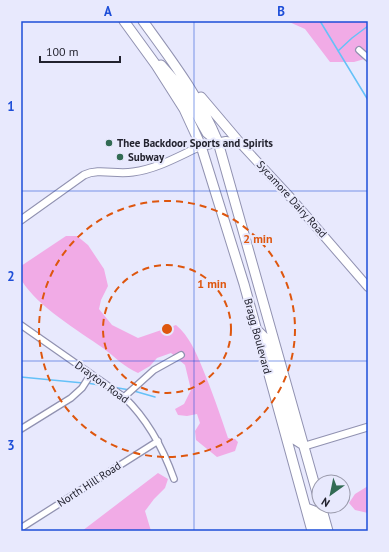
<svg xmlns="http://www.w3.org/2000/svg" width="389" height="552" font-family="'PT Sans',sans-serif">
	<rect width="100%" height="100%" fill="#e8e9fd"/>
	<!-- green -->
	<path fill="#f1abe6" d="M287,21H368V58L354,62H330L305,29Z
		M66,236H77L88,245L104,269L108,286L101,300L99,309L112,325L138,338L176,325C189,336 196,352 202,367C212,391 220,414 228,438L235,439L238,442L235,451L217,457L196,440L195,431L200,423L197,414L187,416L178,415L175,409L184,404L191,390L185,365L171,353L157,358L150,366L138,373C124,367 115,357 103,348C79,331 37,306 22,281C20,277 21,271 21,266Z
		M158,473L168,479L165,488L154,499L145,511L151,531H82Z
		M368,486V513L355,510L349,503L355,494Z"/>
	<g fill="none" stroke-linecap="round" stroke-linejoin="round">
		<!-- stream -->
		<path stroke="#64c1f8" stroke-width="1.5" d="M320,21L368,100
			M338,51L352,38L368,26
			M21,377L83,383
			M87,383L105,386
			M112,387L130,390
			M134,391L155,397"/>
		<defs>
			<path id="minor" d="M359,50L368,58
				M21,325L124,397C148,420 163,448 174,479
				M124,397L154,370L181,355
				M21,429L71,398L82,388L91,374
				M21,528L158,441"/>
			<path id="tertiary" d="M21,220L84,175C99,168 116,175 133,172C157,169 179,156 201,146
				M305,446L368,427"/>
			<path id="secondary" d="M201,146L226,141L240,143L291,198L368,287"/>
			<path id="primary" d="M124,21L156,65L184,109L201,146L244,284L312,531
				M143,21C172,61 199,96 218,142L319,500
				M161,65L182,89L207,133L217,141
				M201,97L240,143
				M257,330L265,338L294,439L305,446
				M321,506L328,531
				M306,508L314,511L321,531"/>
		</defs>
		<!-- minor casing -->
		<use href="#minor" stroke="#9192b1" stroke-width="8"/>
		<!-- tertiary casing -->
		<use href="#tertiary" stroke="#9192b1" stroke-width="9"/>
		<!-- secondary casing -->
		<use href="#secondary" stroke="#9192b1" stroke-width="10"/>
		<!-- primary casing -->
		<use href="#primary" stroke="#9192b1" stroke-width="11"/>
		<!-- minor -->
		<use href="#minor" stroke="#fff" stroke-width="5.5"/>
		<!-- tertiary -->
		<use href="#tertiary" stroke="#fff" stroke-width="7"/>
		<!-- secondary -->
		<use href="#secondary" stroke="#fff" stroke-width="8"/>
		<!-- primary -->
		<use href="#primary" stroke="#fff" stroke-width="9"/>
	</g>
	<!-- grid -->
	<path fill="none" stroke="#1d4ed8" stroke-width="1" stroke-opacity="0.55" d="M194,21V531M21,191H368M21,361H368"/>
	<!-- distance rings -->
	<g fill="none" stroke="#de560e" stroke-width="2" stroke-dasharray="7 5">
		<circle cx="167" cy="329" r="64"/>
		<circle cx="167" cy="329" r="128"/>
	</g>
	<!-- markers -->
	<g fill="#326b54" stroke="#e8e9fd" stroke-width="1.5">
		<circle cx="109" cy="143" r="4"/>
		<circle cx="120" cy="157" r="4"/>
	</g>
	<g text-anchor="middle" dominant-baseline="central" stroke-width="4" stroke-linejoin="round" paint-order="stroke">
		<!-- poi labels -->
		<g font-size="11" font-weight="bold" fill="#22222e" stroke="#e8e9fd" text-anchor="start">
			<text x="117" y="143">Thee Backdoor Sports and Spirits</text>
			<text x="128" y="157">Subway</text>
		</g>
		<!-- street labels -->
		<g font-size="11" fill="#22222e" stroke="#e8e9fd">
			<text transform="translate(292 199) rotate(48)">Sycamore Dairy Road</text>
			<text transform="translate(258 336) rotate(75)">Bragg Boulevard</text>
			<text transform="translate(102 382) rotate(36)">Drayton Road</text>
			<text transform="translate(89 484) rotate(-33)">North Hill Road</text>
		</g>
	</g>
	<circle cx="167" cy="329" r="6" fill="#de560e" stroke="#e8e9fd" stroke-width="2"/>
	<g font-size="12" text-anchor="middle" font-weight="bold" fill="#de560e" stroke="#e8e9fd" stroke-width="4" stroke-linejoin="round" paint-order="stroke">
		<text x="258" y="243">2 min</text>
		<text x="212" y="288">1 min</text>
	</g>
	<!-- border -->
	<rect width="389" height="552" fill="none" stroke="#e8e9fd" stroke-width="44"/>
	<!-- north arrow -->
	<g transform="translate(331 494) rotate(213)"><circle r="19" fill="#e8e9fd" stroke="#9999aa"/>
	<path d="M0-3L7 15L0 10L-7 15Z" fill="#326b54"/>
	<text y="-6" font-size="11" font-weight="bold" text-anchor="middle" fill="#22222e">N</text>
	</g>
	<!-- scale -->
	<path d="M40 56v6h80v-6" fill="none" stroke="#22222e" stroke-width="2"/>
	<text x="46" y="56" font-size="12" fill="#22222e" stroke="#e8e9fd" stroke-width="3" paint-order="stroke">100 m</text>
	<rect x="22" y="22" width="345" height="508" fill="none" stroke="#1d4ed8" stroke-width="1.5"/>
	<g font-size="13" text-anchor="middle" font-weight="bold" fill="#1d4ed8">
		<text x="108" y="16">A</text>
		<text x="281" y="16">B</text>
		<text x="11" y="111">1</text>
		<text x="11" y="281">2</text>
		<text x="11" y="450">3</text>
	</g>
</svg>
